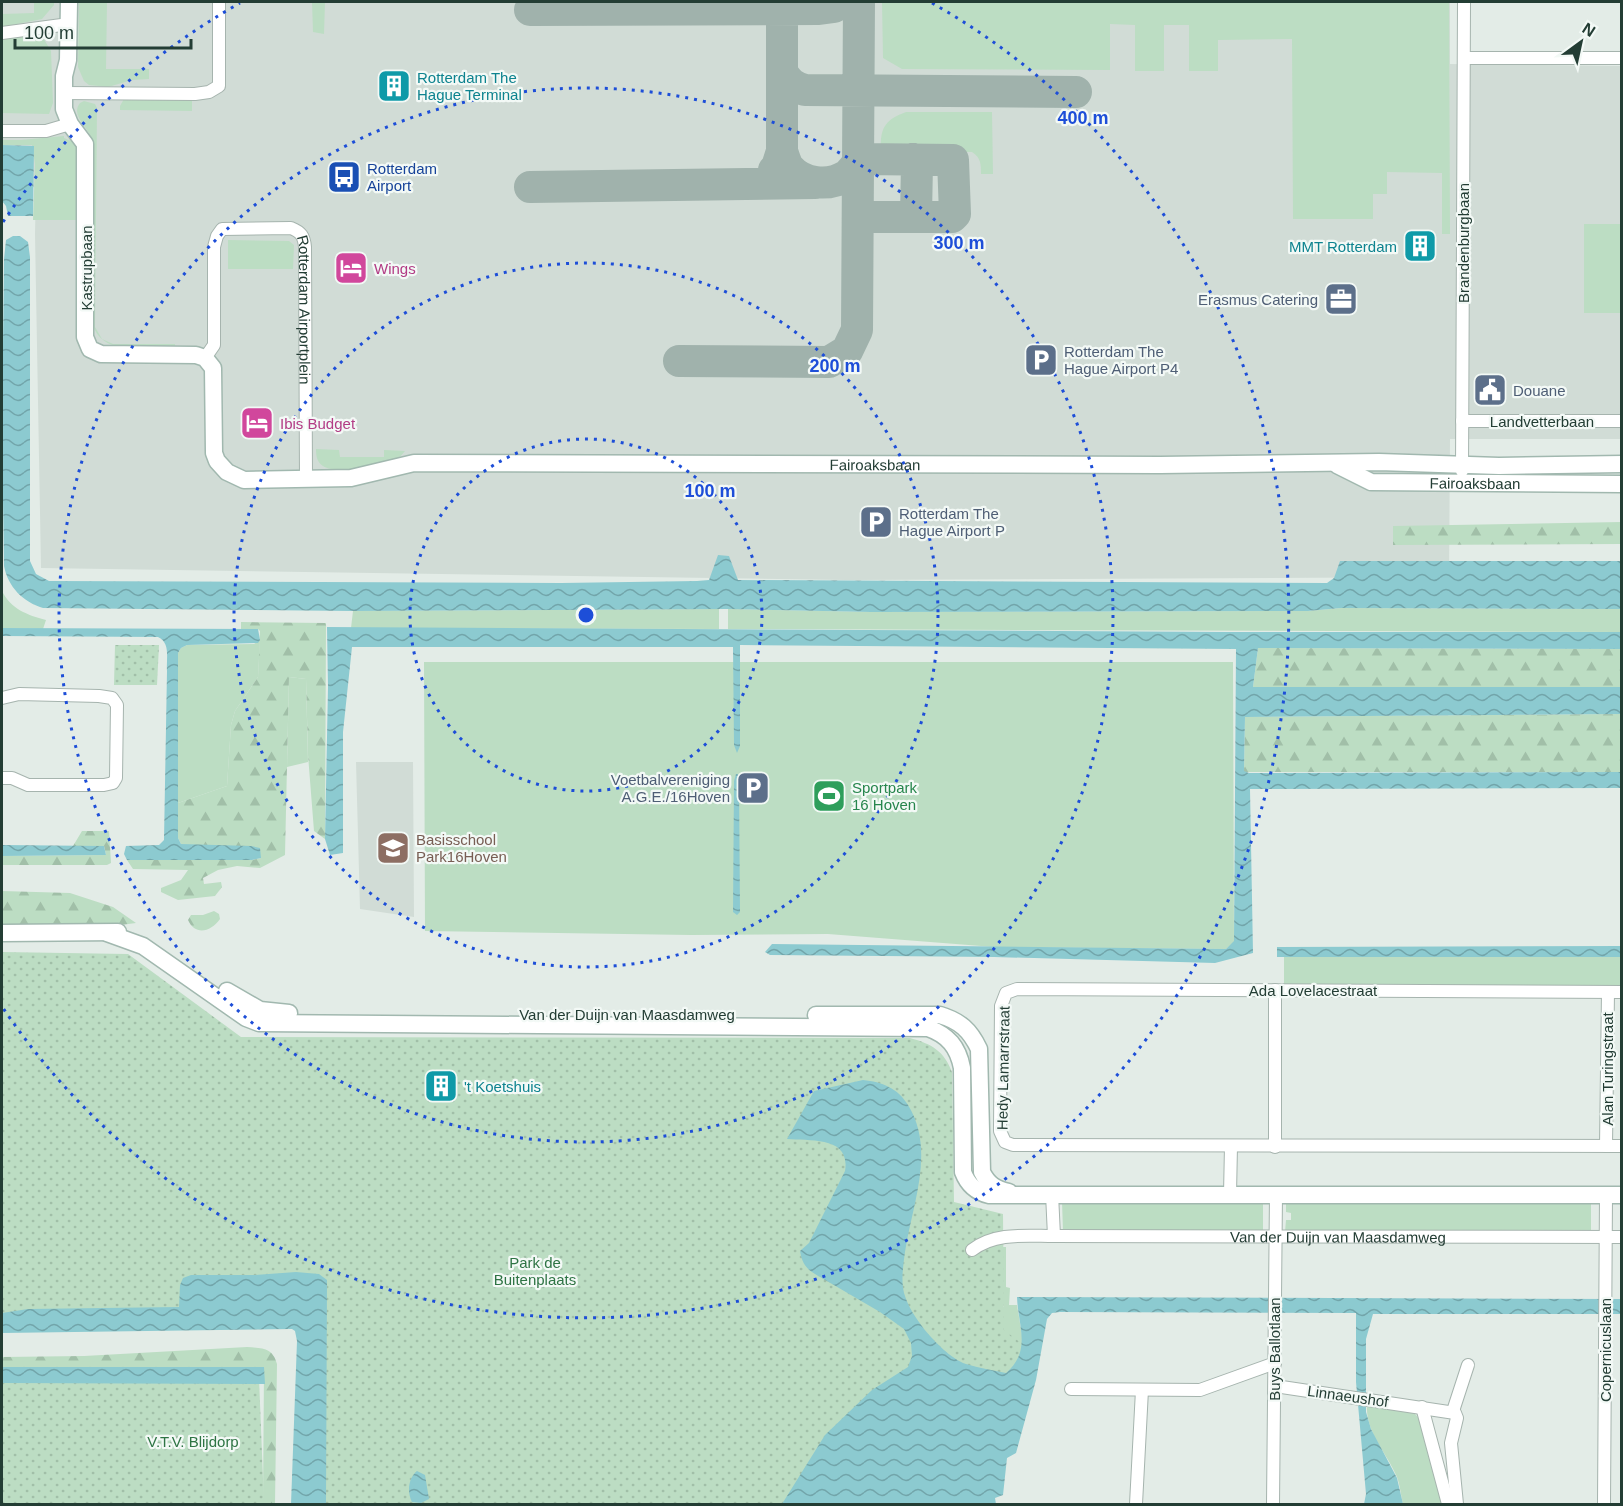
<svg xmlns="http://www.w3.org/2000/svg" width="1623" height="1506" font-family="Arial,sans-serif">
	<defs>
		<pattern id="forest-firs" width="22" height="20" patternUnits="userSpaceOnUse" patternTransform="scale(1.5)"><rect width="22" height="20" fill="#bcddc3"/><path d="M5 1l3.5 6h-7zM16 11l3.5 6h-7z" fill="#a1bfa8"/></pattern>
		<pattern id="park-dots" width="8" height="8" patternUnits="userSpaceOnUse" patternTransform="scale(1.5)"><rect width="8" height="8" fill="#bcddc3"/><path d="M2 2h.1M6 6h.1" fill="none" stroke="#a1bfa8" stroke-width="1.8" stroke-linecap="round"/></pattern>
		<pattern id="water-waves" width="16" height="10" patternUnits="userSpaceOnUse" patternTransform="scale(1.5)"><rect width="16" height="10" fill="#8ccad0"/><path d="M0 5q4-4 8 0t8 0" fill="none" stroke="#72a5aa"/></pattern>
	</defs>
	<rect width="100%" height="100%" fill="#e3ece7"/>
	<!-- built -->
	<path fill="#d1dcd6" d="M2,2H1450V64L1621,66V439H1450L1449,577L846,580L41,568L35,234L36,188L2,176Z
		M356,762H413L414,917L360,909Z"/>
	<!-- grass -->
	<path fill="#bcddc3" d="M34,2H54V5L42,19L2,27V14L34,13Z
		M79,2H107L106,69H149V79L132,80L108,87L89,85L84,81L78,67Z
		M312,2H325L324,34L313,32Z
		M882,2H1449L1450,234H1442V173L1387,172V194H1373V219H1293L1292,39L1218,40V71H1189V25H1164V71H1135V25L1110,24V70L902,69L883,58Z
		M30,34L42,36L51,51L53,103L49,114L2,113V40Z
		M124,99L192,100V111L120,110V106Z
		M84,101L95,104L97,108L95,327L102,339L113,344H175V349C146,348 100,357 92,322L90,135C85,124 71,115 80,103Z
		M906,112H992L993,174H981C981,164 981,158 972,152L881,151C880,129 884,120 906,112Z
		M64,136V138L74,142L77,148L78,220H33L35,164L32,145H2V140H21Z
		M1584,224H1621V313H1584Z
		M228,240L289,241L294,245L293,269H228Z
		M316,449L339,450L340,457H384V450L405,451C402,455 399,458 394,460C379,466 337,475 323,466C317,462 316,456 316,449Z
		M2,591C11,609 27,615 46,620L43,629L2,628Z
		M1341,608L1621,609L1622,632L728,629V609L871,612L1308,611Z
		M719,609V629L351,628L353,611Z
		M260,640L258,677L235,711L231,725L227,786L178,803V653L181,648L187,645L254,644Z
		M424,662H1233L1234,942L1226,949L994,947L828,934L691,935L425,931Z
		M289,677L306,679L308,762L287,767Z
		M1284,957H1621V986L1284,985Z
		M1062,1201H1263V1232H1063Z
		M1286,1201L1591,1202V1233L1285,1232L1286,1220H1291V1213L1286,1212Z
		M1002,1247H1006V1287L1010,1288L1009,1305H1017L1023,1341L1019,1355L979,1314L1004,1307L990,1261Z
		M1367,1404L1414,1413L1421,1420L1442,1504H1403C1401,1496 1400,1485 1397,1477C1387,1453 1365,1432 1367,1404Z"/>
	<!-- forest -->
	<path fill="url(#forest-firs)" d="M1621,522V544L1393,545V526Z
		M241,622L326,623L325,839L314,831L308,755L306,679L289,677L285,855L260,868L237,866L218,870L203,878L204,884L221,882L222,887L215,896L178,900L161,892V888L181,880L188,870L133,869L127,860H252L261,858L181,844L178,838V803L227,786L231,725L235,711L258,677L260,631L258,629H241Z
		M1258,648L1621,649V687H1253Z
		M1621,714V772H1244L1245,717Z
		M82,831H109L111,863L107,865H2V856L106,855L104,846H73Z
		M2,891L70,893L113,907L136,923L105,927L2,925Z
		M214,911L219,914L220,919C211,932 195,936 188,920L191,915H203Z
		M247,1347C263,1348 273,1348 277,1364L275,1504H263L264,1367H2V1357L84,1356Z"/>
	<!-- park -->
	<path fill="url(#park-dots)" d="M115,645H159L157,685H114Z
		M2,952L128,954L241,1037L910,1038C932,1044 944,1051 952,1072L954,1202L1003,1214L1004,1330L1026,1347L991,1504H309L304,1316L2,1325Z
		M2,1375L259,1378L264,1504H2Z"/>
	<!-- water -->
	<path fill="url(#water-waves)" d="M2,145L34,146L33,216H8L6,206L2,201Z
		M13,236H20L28,242L30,257V561L36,574L49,581L561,583L697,581L709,580L718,555L729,556L738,580L1327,583L1334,578L1340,561H1621V609L1341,608L1308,611L871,612L728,609L353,611L43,608C23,602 8,587 4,566L2,431L4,259L6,240Z
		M327,627L1227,632H1621V649L1258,648L1253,687H1621V714L1245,717L1244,771L1249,773L1621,772V788L1250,789L1253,953L1215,963L994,957L770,955L765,952L772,944L1226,949L1234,941L1236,649L740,645V746L737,753L734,745L733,647H352L343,732V853L330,855L325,839L328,687Z
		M2,628L258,629L260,640L258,643L187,645L181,648L178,653V838L181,844L251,846L260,848L261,858L252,860H127L124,854L126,846L159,845L164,840L167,671C166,659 171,643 158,637L2,636Z
		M736,774H738L739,782L740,912L737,915L733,912L734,781Z
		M2,845L104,846L106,855L2,856Z
		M1622,946L1621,957H1277V947Z
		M863,1080C882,1082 898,1088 908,1105C936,1150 912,1205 905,1252C903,1266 901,1280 904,1293C908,1307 916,1318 924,1329C934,1341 951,1359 966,1364C979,1368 993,1370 1006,1373C1032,1351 1018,1326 1017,1297L1621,1299V1314H1373L1366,1339V1412L1371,1429L1397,1478L1403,1504H1364L1366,1494L1356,1382V1313L1060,1312L1052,1313L1047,1319L1036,1380L1016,1453L1007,1458L1003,1495L995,1498L996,1504H782L825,1435L872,1390L908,1367L912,1356L911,1343L904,1329L880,1312L815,1274C805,1268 802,1262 800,1251L809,1243L845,1171C851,1136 810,1141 787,1139L814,1091Z
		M296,1272L319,1274L327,1280L326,1504H291L297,1341L295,1331L292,1329L2,1333V1313L28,1309L179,1307L180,1285L183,1278L191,1275H255Z
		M2,1367H264L265,1384L2,1383Z
		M417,1471L425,1475L429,1499L421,1503L412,1502C407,1493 408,1478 417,1471Z"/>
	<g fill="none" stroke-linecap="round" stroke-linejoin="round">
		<!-- taxiway -->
		<path stroke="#a0b2ac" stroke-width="32" d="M530,10L819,9L834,7L842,2
			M782,72C788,82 793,87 805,90L1076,92
			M782,151C784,157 786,164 789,168C803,184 828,187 846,176C852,172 856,164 862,159L953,160L955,214L952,217H865L858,220
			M913,159L917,163L916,216
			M774,170L777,167L782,151V2
			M530,187L815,183
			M679,361L829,362L847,351L857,330L859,2"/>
		<defs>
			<g id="street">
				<path d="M2,33L69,24"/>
				<path d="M1464,58H1622"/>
				<path d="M64,93L195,94L209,92L219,86V2"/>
				<path d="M2,131H46L70,124"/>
				<path id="s1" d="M205,358L214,345V247L217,236L222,229L291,228C301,232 304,236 305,247L306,480"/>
				<path d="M1462,421H1622"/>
				<path d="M1462,471L1464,2"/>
				<path d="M2,698L19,694L99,696L112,698L117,705L116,778L113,783L104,785H28L12,778H2"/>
				<path d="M1275,990V1147"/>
				<path d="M1622,992L1017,989L1006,993L1001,1006L1000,1131L1005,1142L1013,1145L1622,1146"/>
				<path d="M1606,1146L1608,992"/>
				<path d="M1230,1194L1231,1146"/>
				<path id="s2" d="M1054,1236L1622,1237"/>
				<path d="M972,1250C995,1232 1026,1236 1054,1236L1052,1194"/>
				<path d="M1275,1386L1455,1413L1457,1418L1451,1443L1457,1504"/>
				<path d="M1071,1389L1200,1390L1275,1363"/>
				<path d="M1422,1407L1448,1504"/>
				<path d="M1453,1411L1468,1365"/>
				<path d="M1136,1504L1142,1390"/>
				<path d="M1273,1504L1276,1194"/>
				<path d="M1604,1504L1606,1195"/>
			</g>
			<g id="secondary">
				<path id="s3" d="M69,2L68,60L64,76V109L70,124L85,144V337L90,349L101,354L196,355L205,358L213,368L214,453L217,461L227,472L244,480L351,478L414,463L1160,465L1379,462L1499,466L1622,464"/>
				<path id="s4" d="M1337,465L1371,482L1622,484"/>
				<path d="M2,933L118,932"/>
				<path d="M107,933L143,946L246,1018L259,1023L928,1028C948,1035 958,1047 962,1068L963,1172C968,1185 976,1192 989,1195H1622"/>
				<path d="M227,991L260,1010L289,1013"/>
				<path d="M816,1015H940C960,1021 970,1030 979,1049L982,1172C988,1184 995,1189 1009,1192"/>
			</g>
		</defs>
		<!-- street casing -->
		<use href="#street" stroke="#a6b4ae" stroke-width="14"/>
		<!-- secondary casing -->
		<use href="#secondary" stroke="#a1b8af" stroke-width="19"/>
		<!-- street -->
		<use href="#street" stroke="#fff" stroke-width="12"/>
		<!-- secondary -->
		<use href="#secondary" stroke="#fff" stroke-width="16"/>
	</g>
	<!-- distance rings -->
	<g fill="none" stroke="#1d4ed8" stroke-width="3" stroke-dasharray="3 6">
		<circle cx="586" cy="615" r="176"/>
		<circle cx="586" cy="615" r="352"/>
		<circle cx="586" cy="615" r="527"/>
		<path d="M3 222A703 703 0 0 1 240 3M932 3A703 703 0 1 1 3 1008"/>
	</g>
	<!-- icons -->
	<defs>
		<symbol id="building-square" viewBox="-11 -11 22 22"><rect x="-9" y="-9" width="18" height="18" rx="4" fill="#0f9aa8" stroke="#f3f9f6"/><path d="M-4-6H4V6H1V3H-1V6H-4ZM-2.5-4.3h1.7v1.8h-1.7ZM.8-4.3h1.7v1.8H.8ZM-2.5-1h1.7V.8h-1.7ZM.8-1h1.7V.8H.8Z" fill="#fff"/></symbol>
		<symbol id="bus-square" viewBox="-11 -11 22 22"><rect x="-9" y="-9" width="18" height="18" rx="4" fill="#1a4fb4" stroke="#f3f9f6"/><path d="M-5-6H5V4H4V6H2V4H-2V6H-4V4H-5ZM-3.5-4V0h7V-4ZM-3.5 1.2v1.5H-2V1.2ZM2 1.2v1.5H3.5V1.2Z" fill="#fff"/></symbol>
		<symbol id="hotel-square" viewBox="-11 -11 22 22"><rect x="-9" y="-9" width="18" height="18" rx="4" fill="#d1479c" stroke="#f3f9f6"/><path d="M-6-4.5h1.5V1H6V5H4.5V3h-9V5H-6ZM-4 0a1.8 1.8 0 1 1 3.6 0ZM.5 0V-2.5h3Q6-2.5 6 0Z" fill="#fff"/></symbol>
		<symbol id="office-square" viewBox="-11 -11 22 22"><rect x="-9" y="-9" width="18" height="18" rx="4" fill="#5c6f8a" stroke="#f3f9f6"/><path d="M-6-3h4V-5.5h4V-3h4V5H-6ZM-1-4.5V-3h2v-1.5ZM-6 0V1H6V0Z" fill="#fff"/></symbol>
		<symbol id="parking-square" viewBox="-11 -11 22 22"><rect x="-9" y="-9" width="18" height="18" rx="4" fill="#5c6f8a" stroke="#f3f9f6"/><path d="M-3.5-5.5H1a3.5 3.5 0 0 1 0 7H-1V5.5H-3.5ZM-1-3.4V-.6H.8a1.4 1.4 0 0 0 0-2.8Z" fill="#fff"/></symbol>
		<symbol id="civic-square" viewBox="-11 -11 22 22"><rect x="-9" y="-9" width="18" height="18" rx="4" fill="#5c6f8a" stroke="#f3f9f6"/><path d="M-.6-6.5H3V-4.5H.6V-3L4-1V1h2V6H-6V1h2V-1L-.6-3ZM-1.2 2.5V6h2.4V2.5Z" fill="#fff"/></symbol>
		<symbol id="stadium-square" viewBox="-11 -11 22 22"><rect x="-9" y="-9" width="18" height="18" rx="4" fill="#2e9e5b" stroke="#f3f9f6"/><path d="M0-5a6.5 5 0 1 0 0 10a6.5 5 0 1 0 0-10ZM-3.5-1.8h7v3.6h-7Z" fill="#fff"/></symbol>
		<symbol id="school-square" viewBox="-11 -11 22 22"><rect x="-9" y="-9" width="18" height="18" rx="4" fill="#8d6e63" stroke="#f3f9f6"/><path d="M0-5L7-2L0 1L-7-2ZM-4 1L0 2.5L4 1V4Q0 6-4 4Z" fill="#fff"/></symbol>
	</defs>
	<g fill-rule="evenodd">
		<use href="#building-square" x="375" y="67" width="38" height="38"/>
		<use href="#bus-square" x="325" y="158" width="38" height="38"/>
		<use href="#building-square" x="1401" y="227" width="38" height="38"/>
		<use href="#hotel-square" x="332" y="249" width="38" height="38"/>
		<use href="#office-square" x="1322" y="280" width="38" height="38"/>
		<use href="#parking-square" x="1022" y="341" width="38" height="38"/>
		<use href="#civic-square" x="1471" y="371" width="38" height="38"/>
		<use href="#hotel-square" x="238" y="404" width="38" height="38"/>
		<use href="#parking-square" x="857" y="503" width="38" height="38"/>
		<use href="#parking-square" x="734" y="769" width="38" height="38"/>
		<use href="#stadium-square" x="810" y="777" width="38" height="38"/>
		<use href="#school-square" x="374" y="829" width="38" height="38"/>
		<use href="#building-square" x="422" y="1067" width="38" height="38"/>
	</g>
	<g text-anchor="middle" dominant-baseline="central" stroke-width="4.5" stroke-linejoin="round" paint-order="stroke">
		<!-- culture labels -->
		<g font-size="15" fill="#0d838f" stroke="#f3f9f6" text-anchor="start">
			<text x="417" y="77">Rotterdam The<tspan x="417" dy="17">Hague Terminal</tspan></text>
			<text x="1397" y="246" text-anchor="end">MMT Rotterdam</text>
			<text x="464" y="1086">'t Koetshuis</text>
		</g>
		<!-- transit labels -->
		<g font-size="15" fill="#164399" stroke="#f3f9f6" text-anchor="start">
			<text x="367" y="168">Rotterdam<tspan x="367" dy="17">Airport</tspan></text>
		</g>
		<!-- street labels -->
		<g font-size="15" fill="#233d34" stroke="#f3f9f6">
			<text transform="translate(1463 243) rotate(-90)">Brandenburgbaan</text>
			<text transform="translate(86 268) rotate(-90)">Kastrupbaan</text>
			<text stroke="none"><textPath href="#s1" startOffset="291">Rotterdam Airportplein</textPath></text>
			<text x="1542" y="421">Landvetterbaan</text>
			<text stroke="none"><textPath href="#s3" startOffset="1244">Fairoaksbaan</textPath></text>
			<text stroke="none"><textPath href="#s4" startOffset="142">Fairoaksbaan</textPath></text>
			<text x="1313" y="990">Ada Lovelacestraat</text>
			<text x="627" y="1014">Van der Duijn van Maasdamweg</text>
			<text transform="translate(1003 1068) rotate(-89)">Hedy Lamarrstraat</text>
			<text transform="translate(1607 1069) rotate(-90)">Alan Turingstraat</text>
			<text stroke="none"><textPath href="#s2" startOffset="284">Van der Duijn van Maasdamweg</textPath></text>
			<text transform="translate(1274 1349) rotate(-90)">Buys Ballotlaan</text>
			<text transform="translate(1605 1350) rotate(-90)">Copernicuslaan</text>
			<text transform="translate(1348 1396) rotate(8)">Linnaeushof</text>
		</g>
		<!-- hotel labels -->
		<g font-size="15" fill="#b23c85" stroke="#f3f9f6" text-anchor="start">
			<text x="374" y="268">Wings</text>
			<text x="280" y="423">Ibis Budget</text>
		</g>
		<!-- service labels -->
		<g font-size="15" fill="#4e5e75" stroke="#f3f9f6" text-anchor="start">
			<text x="1318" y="299" text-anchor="end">Erasmus Catering</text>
			<text x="1064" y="351">Rotterdam The<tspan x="1064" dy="17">Hague Airport P4</tspan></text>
			<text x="1513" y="390">Douane</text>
			<text x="899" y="513">Rotterdam The<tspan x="899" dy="17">Hague Airport P</tspan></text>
			<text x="730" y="779" text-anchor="end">Voetbalvereniging<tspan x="730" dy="17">A.G.E./16Hoven</tspan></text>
		</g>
		<!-- leisure labels -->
		<g font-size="15" fill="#27864d" stroke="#f3f9f6" text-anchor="start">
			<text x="852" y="787">Sportpark<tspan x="852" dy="17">16 Hoven</tspan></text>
		</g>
		<!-- education labels -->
		<g font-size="15" fill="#785e54" stroke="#f3f9f6" text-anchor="start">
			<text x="416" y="839">Basisschool<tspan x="416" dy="17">Park16Hoven</tspan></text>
		</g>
		<!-- park labels -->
		<g font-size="15" fill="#2e7444" stroke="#f3f9f6">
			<text x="535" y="1262">Park de<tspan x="535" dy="17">Buitenplaats</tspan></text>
			<text x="193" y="1441">V.T.V. Blijdorp</text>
		</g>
	</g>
	<circle cx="586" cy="615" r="9" fill="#1d4ed8" stroke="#f3f9f6" stroke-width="3"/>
	<g font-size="18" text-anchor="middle" font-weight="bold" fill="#1d4ed8" stroke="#f3f9f6" stroke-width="4.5" stroke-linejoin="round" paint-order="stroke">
		<text x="1083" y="124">400 m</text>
		<text x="959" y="249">300 m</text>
		<text x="835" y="372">200 m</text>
		<text x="710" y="497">100 m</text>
	</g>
	<!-- border -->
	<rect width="1623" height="1506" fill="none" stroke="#233d34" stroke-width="6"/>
	<!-- north arrow -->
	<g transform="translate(1581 42) rotate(33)" stroke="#f3f9f6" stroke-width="4.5" paint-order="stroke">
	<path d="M0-4.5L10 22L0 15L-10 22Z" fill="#233d34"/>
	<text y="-9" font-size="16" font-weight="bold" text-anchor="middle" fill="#233d34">N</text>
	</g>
	<!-- scale -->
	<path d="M15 39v9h176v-9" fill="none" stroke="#233d34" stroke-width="3"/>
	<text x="24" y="39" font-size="18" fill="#233d34" stroke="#f3f9f6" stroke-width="4.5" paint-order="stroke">100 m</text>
</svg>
